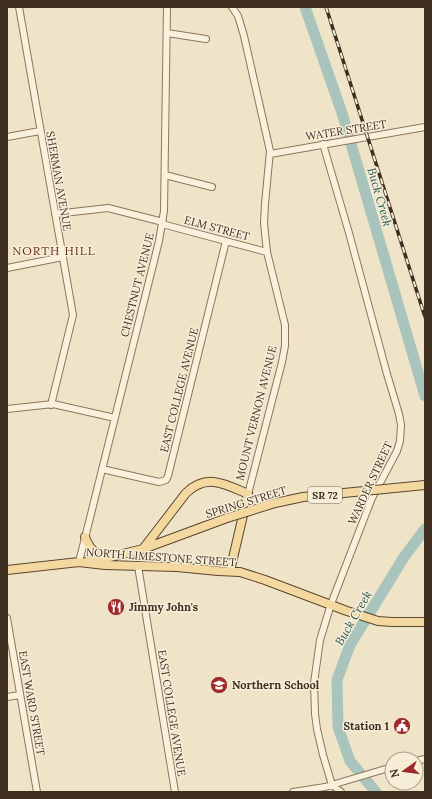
<svg xmlns="http://www.w3.org/2000/svg" width="432" height="799" font-family="Lora,serif">
	<rect width="100%" height="100%" fill="#f0e4c8"/>
	<g fill="none" stroke-linecap="round" stroke-linejoin="round">
		<!-- river -->
		<path stroke="#a9c4bc" stroke-width="11" d="M305,7L342,113L425,396
			M376,792L350,761L338,727L337,680L350,645L404,557L425,529"/>
		<defs>
			<path id="minor" d="M19,7L73,315L51,405
				M232,7L238,16L244,36L270,151L265,204L264,223L267,252L285,325V346L282,362L248,494
				M167,33L206,39
				M7,137L40,131
				M323,144L349,233L387,374L399,414L401,425L400,441L397,451L372,498L331,604L320,640L314,683L315,714L317,729L323,755L332,785
				M270,154L425,127
				M165,175L212,187
				M55,214L108,208L163,222
				M162,224L267,252
				M7,268L63,257
				M7,409L53,404L115,418
				M102,469L159,482L166,480L168,476L226,241
				M79,562L159,241L164,211L167,7
				M138,566L175,792
				M7,618L37,792
				M7,697L20,695
				M416,761L425,759
				M332,785L341,792
				M293,792L325,787L392,767"/>
			<path id="major" d="M85,537C89,547 94,555 106,556
				M143,549L186,493C207,473 225,484 248,494L230,571
				M88,561L110,557L143,549L227,518
				M7,570L79,562L105,565L177,567L218,571L240,572L265,580L347,611L378,621L392,622H425"/>
		</defs>
		<!-- minor casing -->
		<use href="#minor" stroke="#8d765c" stroke-width="8"/>
		<!-- major casing -->
		<use href="#major" stroke="#5b4430" stroke-width="10"/>
		<!-- minor -->
		<use href="#minor" stroke="#faf1dc" stroke-width="6"/>
		<!-- major -->
		<use href="#major" stroke="#f3d9a0" stroke-width="8"/>
		<defs>
			<path id="rail" d="M326,7L425,317"/>
		</defs>
		<!-- rail casing -->
		<use href="#rail" stroke="#3d2e20" stroke-width="3.5"/>
		<!-- rail -->
		<use href="#rail" stroke="#f7eed8" stroke-width="2" stroke-dasharray="6" stroke-linecap="butt"/>
		<defs>
			<path id="major-bridge" d="M227,518L275,503L303,497L425,485"/>
		</defs>
		<!-- major-bridge casing -->
		<use href="#major-bridge" stroke="#5b4430" stroke-width="10" stroke-linecap="butt"/>
		<!-- major-bridge -->
		<use href="#major-bridge" stroke="#f3d9a0" stroke-width="8"/>
	</g>
	<!-- icons -->
	<defs>
		<symbol id="restaurant-disc" viewBox="-11 -11 22 22"><circle r="9.5" fill="#9e2a2b" stroke="#f7eed8"/><path d="M-5-6h1v4h1v-4h1v4h1v-4h1v5L-1.5 .5V6h-2V.5L-5-1ZM5-6V6H3V1.5H1.5Q1.5-4 5-6Z" fill="#fff"/></symbol>
		<symbol id="school-disc" viewBox="-11 -11 22 22"><circle r="9.5" fill="#9e2a2b" stroke="#f7eed8"/><path d="M0-5L7-2L0 1L-7-2ZM-4 1L0 2.5L4 1V4Q0 6-4 4Z" fill="#fff"/></symbol>
		<symbol id="civic-disc" viewBox="-11 -11 22 22"><circle r="9.5" fill="#9e2a2b" stroke="#f7eed8"/><path d="M-.6-6.5H3V-4.5H.6V-3L4-1V1h2V6H-6V1h2V-1L-.6-3ZM-1.2 2.5V6h2.4V2.5Z" fill="#fff"/></symbol>
	</defs>
	<g fill-rule="evenodd">
		<use href="#restaurant-disc" x="106" y="597" width="20" height="20"/>
		<use href="#school-disc" x="209" y="675" width="20" height="20"/>
		<use href="#civic-disc" x="392" y="716" width="20" height="20"/>
	</g>
	<g text-anchor="middle" dominant-baseline="central" stroke-width="3" stroke-linejoin="round" paint-order="stroke">
		<!-- shield labels -->
		<rect fill="#f7eed8" stroke="#756857" stroke-width="1" x="308" y="487" width="34" height="16" rx="3"/>
		<g font-size="10" font-weight="bold" fill="#3d2e20">
			<text x="325" y="495">SR 72</text>
		</g>
		<!-- street labels -->
		<g font-size="11" fill="#3d2e20" stroke="#f7eed8">
			<text transform="translate(346 130) rotate(-9)">WATER STREET</text>
			<text transform="translate(59 181) rotate(80)">SHERMAN AVENUE</text>
			<text transform="translate(217 228) rotate(15)">ELM STREET</text>
			<text transform="translate(137 285) rotate(-76)">CHESTNUT AVENUE</text>
			<text transform="translate(179 390) rotate(-76)">EAST COLLEGE AVENUE</text>
			<text transform="translate(256 413) rotate(-76)">MOUNT VERNON AVENUE</text>
			<text transform="translate(370 483) rotate(-65)">WARDER STREET</text>
			<text transform="translate(246 502) rotate(-17)">SPRING STREET</text>
			<text transform="translate(161 557) rotate(4)">NORTH LIMESTONE STREET</text>
			<text transform="translate(32 703) rotate(80)">EAST WARD STREET</text>
			<text transform="translate(172 713) rotate(81)">EAST COLLEGE AVENUE</text>
		</g>
		<!-- poi labels -->
		<g font-size="11" font-weight="bold" fill="#3d2e20" stroke="#f7eed8" text-anchor="start">
			<text x="129" y="607">Jimmy John's</text>
			<text x="232" y="685">Northern School</text>
			<text x="389" y="726" text-anchor="end">Station 1</text>
		</g>
		<!-- water labels -->
		<g font-size="12" font-style="italic" fill="#2f5d5a" stroke="#f7eed8">
			<text transform="translate(380 197) rotate(74)">Buck Creek</text>
			<text transform="translate(353 618) rotate(-60)">Buck Creek</text>
		</g>
		<!-- neighbourhood labels -->
		<g font-size="12" letter-spacing="1" fill="#6b2e1e" stroke="#f7eed8">
			<text x="54" y="250">NORTH HILL</text>
		</g>
	</g>
	<!-- border -->
	<rect width="432" height="799" fill="none" stroke="#3d2e20" stroke-width="16"/>
	<!-- north arrow -->
	<g transform="translate(404 771) rotate(256)"><circle r="19" fill="#f7eed8" stroke="#ada18e"/>
	<path d="M0-3L7 15L0 10L-7 15Z" fill="#9e2a2b"/>
	<text y="-6" font-size="11" font-weight="bold" text-anchor="middle" fill="#3d2e20">N</text>
	</g>
</svg>
